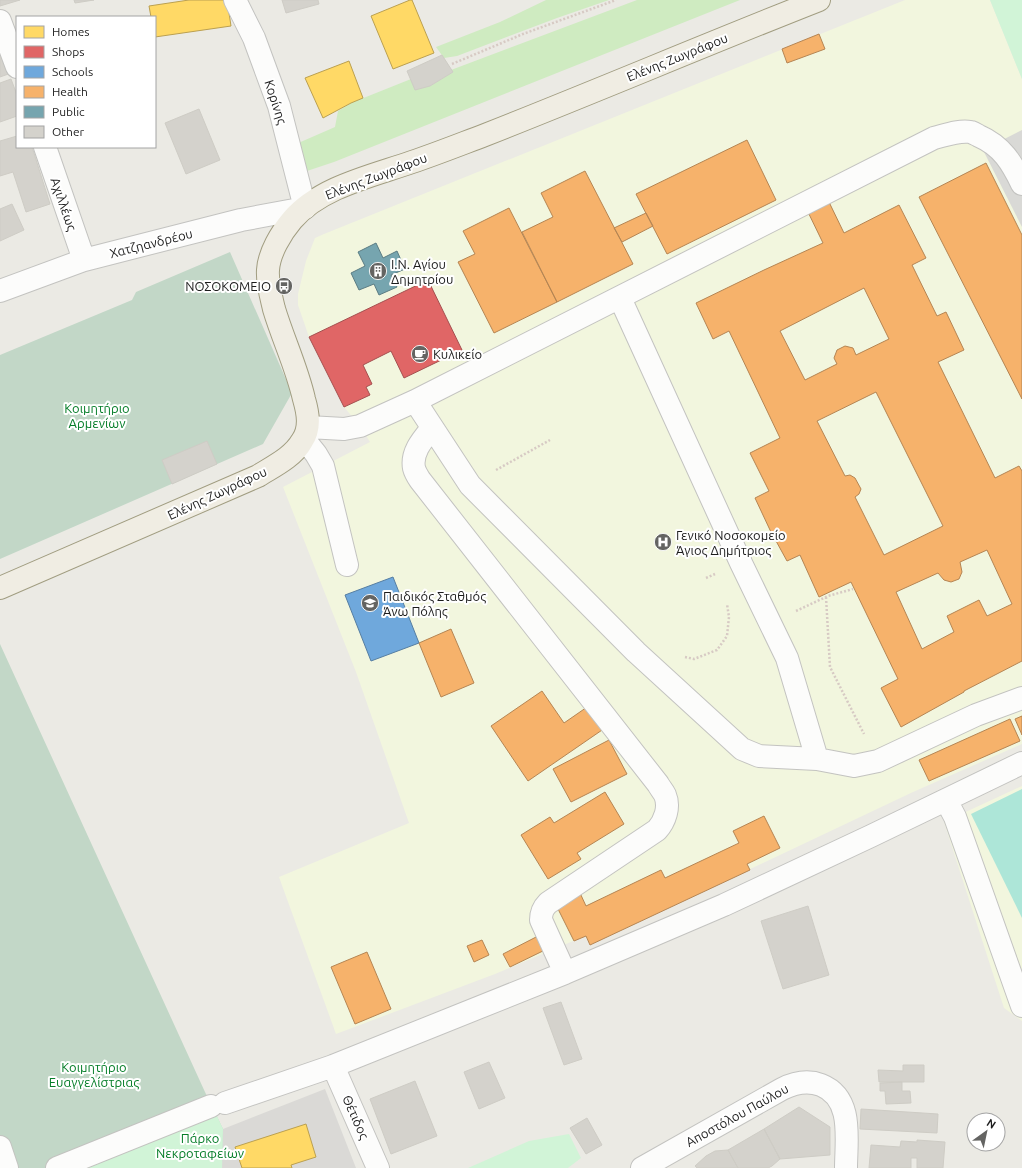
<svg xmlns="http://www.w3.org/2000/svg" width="1022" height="1168" font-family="Ubuntu,sans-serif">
	<rect width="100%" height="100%" fill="#ebeae4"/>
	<!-- residential -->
	<path fill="#dad9d6" d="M325,1089L356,1168H222L223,1129Z"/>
	<!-- education -->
	<path fill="#f2f6de" d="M905,0H990L1022,79V744L913,792L590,945L585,936L495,974L336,1034L279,877L409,823L356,672L283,487L370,442L360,426L344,407L309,337L298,305V294L306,261L315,238L324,234Z
		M1022,786V1021L1004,1008L944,822Z"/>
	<!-- grass -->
	<path fill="#cfebc1" d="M546,0H609L557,18L457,56L444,58L436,47L500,22Z
		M637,0H740L334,162L304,172L296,144L335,127L338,111L351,103L411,79L430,86L453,72L451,70Z"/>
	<!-- cemetery -->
	<path fill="#c2d7c7" d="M230,252L292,393L263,444L0,559V355L132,300L136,292Z
		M0,644L205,1092L223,1129L222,1168H0Z"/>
	<!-- park -->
	<path fill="#d1f4d7" d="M990,0H1022V79Z
		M217,1116L223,1129L222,1168H84Z
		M569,1134L581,1158L568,1168H468L529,1141Z"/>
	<!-- pitch -->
	<path fill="#ade6d8" d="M1022,789V918L971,814Z"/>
	<!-- parking -->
	<path fill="#d9d9d6" d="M1022,130V227L983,150Z"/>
	<!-- homes -->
	<path fill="#ffd966" stroke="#bba050" d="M189,0H227L231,26L155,37V17H151L149,6Z
		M410,0H412L434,53L393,69L371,16Z
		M349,61L363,98L351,103L323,118L305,78Z
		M306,1124L316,1157L291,1165L292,1168H242L235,1147Z"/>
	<!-- shops -->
	<path fill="#e06666" stroke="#a55050" d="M428,280L462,350L404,378L391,351L363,365L372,384L366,387L370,395L344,407L309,337Z"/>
	<!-- schools -->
	<path fill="#6fa8dc" stroke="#567ea2" d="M393,577L419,643L371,661L345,595Z"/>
	<!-- health -->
	<path fill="#f6b26b" stroke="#b58553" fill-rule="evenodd" d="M819,34L825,49L787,63L782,49Z
		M747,140L776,200L667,254L636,194Z
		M986,163L1022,235V399L919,197Z
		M585,171L633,264L557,302L522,232L553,217L541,193Z
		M828,200L844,233L899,205L926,258L912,265L937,316L946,312L964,350L938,362L995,478L1019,466L1022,471V661L964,691V692L901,727L881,688L898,679L851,582L819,597L800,555L787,561L770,530L755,498L769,491L750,453L780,438L729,331L713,339L696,303L764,270L823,243L807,210ZM864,288L889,339L856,355L853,348L845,346L837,350L834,358L837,364L805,380L780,331ZM876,392L943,526L884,555L855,497L859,494L861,489L855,478L850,475L845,476L817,421ZM987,550L1012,604L987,616L979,600L947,616L954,632L922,649L896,592L938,573L944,580L951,582L959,579L962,572L960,562Z
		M509,208L557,302L494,333L458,262L475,254L463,231Z
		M646,213L653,226L622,242L614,228Z
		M451,629L474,683L441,697L419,643Z
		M542,691L564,723L590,705L605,728L528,781L491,726Z
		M1022,716V735L1015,719Z
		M1010,719L1020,741L929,781L919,760Z
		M609,740L627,774L571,802L553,769Z
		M605,792L624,824L577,853L581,859L548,879L521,835L550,817L554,823Z
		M764,816L780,848L747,864L750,870L590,945L586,936L574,941L556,905L580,893L586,906L661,870L665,878L739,843L733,831Z
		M540,935L547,949L510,967L503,954Z
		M482,940L489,955L474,962L467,946Z
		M367,952L391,1009L355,1024L331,967Z"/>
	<!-- public -->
	<path fill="#76a5af" stroke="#5b7c83" d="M376,243L383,258L397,251L405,269L391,275L397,287L379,295L374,284L359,290L351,273L365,266L358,252Z"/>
	<!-- building -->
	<path fill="#d4d2cc" stroke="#ceccc5" d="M0,0H20L0,6Z
		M74,0H94L75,3Z
		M282,0H318L319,4L286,13Z
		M0,38L14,72L0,77Z
		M442,55L453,72L430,86L415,90L407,71Z
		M11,79L17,95V116L0,122V83Z
		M199,109L220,160L186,174L165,123Z
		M17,136V147H32L50,204L26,212L13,172L0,176V141Z
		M12,204L24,230L0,241V209Z
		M207,441L217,464L172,484L162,460Z
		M808,906L829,975L783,989L761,921Z
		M561,1002L582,1059L564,1065L543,1008Z
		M489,1062L505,1098L479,1109L464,1072Z
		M903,1065H924V1082H879L878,1070L903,1071Z
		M415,1081L437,1136L391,1154L370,1099Z
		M902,1082V1091H910L911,1103L886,1104L885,1091H880V1083Z
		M799,1107L830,1127V1155L780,1159L764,1129Z
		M861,1109L938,1114L937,1133L860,1129Z
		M587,1118L602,1145L586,1154L570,1128Z
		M764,1129L780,1159L772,1166L768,1168H738L728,1150Z
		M917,1140L945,1142L943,1168H917V1158H911V1168H869L871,1145L900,1147L901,1141L917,1142Z
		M728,1150L738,1168H697L695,1166L706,1156L715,1151Z"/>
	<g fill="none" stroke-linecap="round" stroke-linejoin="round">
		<defs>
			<path id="minor" d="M0,21L17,67
				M45,147L84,260
				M0,291L84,260L241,220L305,208L279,106L254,38L235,0
				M620,298L741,563L787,658L817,759
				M415,401L470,485L636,652L742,749L759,756L817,759L854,766L878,761L976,715L1022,698
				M308,427L344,429L360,426L415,401L934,138C946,135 958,130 971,132C974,133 977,135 979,136C1002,146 1012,163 1022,184
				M432,428C423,439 411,452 414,468C415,472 418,477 420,480L658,784C660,788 663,791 665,795C670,807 665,821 657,830L548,903C543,908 541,912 541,920L565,973
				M304,439L316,454L323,466L347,565
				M946,800L955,817L1022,1006
				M333,1066L378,1168
				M225,1103L333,1066L565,973L724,905L871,836L1022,763
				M0,1147L7,1168
				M57,1168L211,1106
				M642,1168L782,1089C794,1083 808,1080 821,1085C854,1098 846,1140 846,1168"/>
			<path id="major" d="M0,588L258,476C274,466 293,457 302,441C311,428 308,413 304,399C297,368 283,339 274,309C271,296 267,283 268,270C269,253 281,233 292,220C320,187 372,176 412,162C436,154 461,144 485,135C597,91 707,44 819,0"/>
		</defs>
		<!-- minor casing -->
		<use href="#minor" stroke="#c3c3c0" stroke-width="24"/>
		<!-- major casing -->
		<use href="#major" stroke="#a19d81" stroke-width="24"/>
		<!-- path -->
		<path stroke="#d7cac4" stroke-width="2.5" stroke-dasharray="2 2" stroke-linecap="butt" d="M452,64L523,34L616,0
			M496,470L550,440
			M706,578L715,574
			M826,597L830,667L864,734
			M796,611L828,596L853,589
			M685,657L694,659L717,650L727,636L729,617L727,604"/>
		<!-- minor -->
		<use href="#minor" stroke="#fcfcfb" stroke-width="22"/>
		<!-- major -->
		<use href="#major" stroke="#f0ede3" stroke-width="22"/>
	</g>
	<!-- icons -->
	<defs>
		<symbol id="building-disc" viewBox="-11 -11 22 22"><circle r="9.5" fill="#646462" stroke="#fff"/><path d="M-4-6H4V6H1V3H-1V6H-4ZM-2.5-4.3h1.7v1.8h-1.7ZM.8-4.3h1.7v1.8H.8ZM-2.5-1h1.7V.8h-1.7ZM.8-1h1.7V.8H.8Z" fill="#fff"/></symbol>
		<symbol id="bus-disc" viewBox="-11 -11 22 22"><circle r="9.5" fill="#646462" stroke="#fff"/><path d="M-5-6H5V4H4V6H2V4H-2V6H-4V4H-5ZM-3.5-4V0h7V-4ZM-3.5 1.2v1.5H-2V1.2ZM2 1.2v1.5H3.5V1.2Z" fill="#fff"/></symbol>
		<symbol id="cafe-disc" viewBox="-11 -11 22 22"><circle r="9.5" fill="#646462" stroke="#fff"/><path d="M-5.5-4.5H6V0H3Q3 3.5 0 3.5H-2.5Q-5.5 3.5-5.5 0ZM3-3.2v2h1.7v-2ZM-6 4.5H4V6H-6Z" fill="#fff"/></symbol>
		<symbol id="hospital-disc" viewBox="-11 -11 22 22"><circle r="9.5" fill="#646462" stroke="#fff"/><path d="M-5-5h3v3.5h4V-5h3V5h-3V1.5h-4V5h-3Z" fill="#fff"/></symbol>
		<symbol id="school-disc" viewBox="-11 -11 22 22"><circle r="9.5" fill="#646462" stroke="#fff"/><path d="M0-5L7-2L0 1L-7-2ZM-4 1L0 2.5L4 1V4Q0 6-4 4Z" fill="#fff"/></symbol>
	</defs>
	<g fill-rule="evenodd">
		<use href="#building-disc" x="368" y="261" width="20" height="20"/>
		<use href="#bus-disc" x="274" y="276" width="20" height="20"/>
		<use href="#cafe-disc" x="410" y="344" width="20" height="20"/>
		<use href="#hospital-disc" x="653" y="532" width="20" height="20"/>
		<use href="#school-disc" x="360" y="593" width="20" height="20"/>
	</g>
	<g text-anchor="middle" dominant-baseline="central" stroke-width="4" stroke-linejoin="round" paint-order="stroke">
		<!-- street labels -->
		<g font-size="13" fill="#1c1c1c" stroke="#fff">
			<text transform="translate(677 57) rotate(-22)">Ελένης Ζωγράφου</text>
			<text transform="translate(276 102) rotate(72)">Κορίνης</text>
			<text transform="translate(376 176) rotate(-21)">Ελένης Ζωγράφου</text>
			<text transform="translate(64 204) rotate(71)">Αχιλλέως</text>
			<text transform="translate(151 243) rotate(-14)">Χατζηανδρέου</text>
			<text transform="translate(217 493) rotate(-25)">Ελένης Ζωγράφου</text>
			<text transform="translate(737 1115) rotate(-29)">Αποστόλου Παύλου</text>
			<text transform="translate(356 1117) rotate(66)">Θέτιδος</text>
		</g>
		<!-- poi labels -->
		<g font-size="13" fill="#1c1c1c" stroke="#fff" text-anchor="start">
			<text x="391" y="264">Ι.Ν. Αγίου<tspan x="391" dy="15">Δημητρίου</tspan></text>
			<text x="271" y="286" text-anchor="end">ΝΟΣΟΚΟΜΕΙΟ</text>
			<text x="433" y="354">Κυλικείο</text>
			<text x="676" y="535">Γενικό Νοσοκομείο<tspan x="676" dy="15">Άγιος Δημήτριος</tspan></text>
			<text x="383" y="596">Παιδικός Σταθμός<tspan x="383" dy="15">Άνω Πόλης</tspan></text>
		</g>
		<!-- park labels -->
		<g font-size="13" fill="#067e29" stroke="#fff">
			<text x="97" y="408">Κοιμητήριο<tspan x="97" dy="15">Αρμενίων</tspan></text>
			<text x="94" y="1067">Κοιμητήριο<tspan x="94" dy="15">Ευαγγελίστριας</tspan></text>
			<text x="200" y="1138">Πάρκο<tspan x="200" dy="15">Νεκροταφείων</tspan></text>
		</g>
	</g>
	<!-- legend -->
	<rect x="16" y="16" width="140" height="132" fill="#ffffff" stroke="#a4a4a4"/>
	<rect x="24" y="26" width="20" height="12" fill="#ffd966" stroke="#a4a4a4"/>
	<text x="52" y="36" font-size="12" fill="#1c1c1c">Homes</text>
	<rect x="24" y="46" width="20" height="12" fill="#e06666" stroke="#a4a4a4"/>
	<text x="52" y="56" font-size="12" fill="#1c1c1c">Shops</text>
	<rect x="24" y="66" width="20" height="12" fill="#6fa8dc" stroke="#a4a4a4"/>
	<text x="52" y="76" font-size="12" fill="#1c1c1c">Schools</text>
	<rect x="24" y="86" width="20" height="12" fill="#f6b26b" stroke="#a4a4a4"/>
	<text x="52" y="96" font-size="12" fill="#1c1c1c">Health</text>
	<rect x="24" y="106" width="20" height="12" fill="#76a5af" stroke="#a4a4a4"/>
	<text x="52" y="116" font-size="12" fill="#1c1c1c">Public</text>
	<rect x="24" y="126" width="20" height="12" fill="#d4d2cc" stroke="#a4a4a4"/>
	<text x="52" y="136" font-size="12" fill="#1c1c1c">Other</text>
	<!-- north arrow -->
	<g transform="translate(986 1132) rotate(33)"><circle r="19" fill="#ffffff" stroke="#a4a4a4"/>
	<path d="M0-3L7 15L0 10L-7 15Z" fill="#646462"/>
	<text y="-6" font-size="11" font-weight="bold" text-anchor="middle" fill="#1c1c1c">N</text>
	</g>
</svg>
